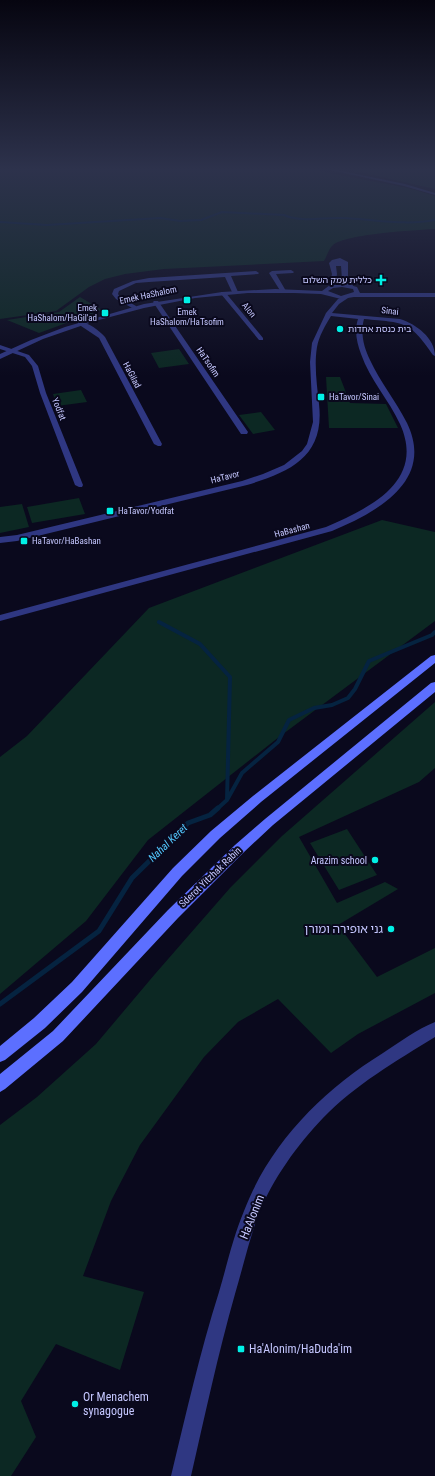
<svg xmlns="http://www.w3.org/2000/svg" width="435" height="1476" font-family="'Roboto Condensed','Noto Sans Hebrew',sans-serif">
	<rect width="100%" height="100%" fill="#0a091d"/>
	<!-- green -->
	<path fill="#0c2823" d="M0,170H320L329,173L408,188L435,196V229C416,230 346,234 333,245C329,248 327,256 324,261L164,269L125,274L105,279L89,287L56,311L0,319Z
		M350,170H435V189Z
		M80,297L102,310L39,333L7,320L59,312Z
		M179,349L189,364L159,368L151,353Z
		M326,377H340L350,403L386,404L398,428H329Z
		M81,390L87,402L57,406L53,394Z
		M261,412L275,430L253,434L239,415Z
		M79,498L85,514L32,523L27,507Z
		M22,504L29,527L0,533V507Z
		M382,520L435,532V621L279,737L148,840L86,921L0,994V757L27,736L149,608Z
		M435,702V768L419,782L299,837L337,903L385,882L398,889L338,925L377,977L435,948V993L358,1034L331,1053L278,999L238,1022L204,1057L140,1145L111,1201L83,1276L144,1292L120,1370L56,1344L21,1401L36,1437L11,1476H0V1125L37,1097L96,1044L155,974L230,888L282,836Z
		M347,829L377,875L339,890L310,843Z"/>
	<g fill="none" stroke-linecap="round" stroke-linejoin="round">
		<!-- stream-far2 -->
		<path stroke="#052340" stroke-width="2" d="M0,222L47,225L160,218L180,221L201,220L222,212L284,215C302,223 323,217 342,218C373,219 405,226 435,220"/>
		<!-- stream-far1 -->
		<path stroke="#052340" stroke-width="4" d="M159,622L200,644L230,677L227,800
			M217,809L227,800L242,773L278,742L289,720L314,708L332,705L348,698L355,689L369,661L432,635L435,632"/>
		<!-- stream -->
		<path stroke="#052340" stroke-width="5" d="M0,1004L99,931L132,878L188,823L210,815L218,808"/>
		<!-- minor -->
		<path fill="#2f3782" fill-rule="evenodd" d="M340,258L348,262V279L354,287L353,288H349L342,279L341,266H336L337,274L335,286L332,288L329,286L332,274L329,263L332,260Z
			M291,270L294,272L293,273L276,274L286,291L281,292L269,273L272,271Z
			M256,271L259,273L258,274L231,276L238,292L235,294L232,292L225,277L149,282L136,283L119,291L118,294L120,297L136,306V308L134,309L116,299L112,294L114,289L133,281L149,278Z
			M221,292H225L263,338V340H259L221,294Z
			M346,295L349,297L348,298L339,304L332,313L400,319C416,324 435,338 435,356L433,355C409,320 405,323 364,319C360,333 364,348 370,360C380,382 396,401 407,423C435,481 377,512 332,531L0,621V615L326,527C370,508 426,481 400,424C389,400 370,380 361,354C357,343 354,331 358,319L331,316C325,326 319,336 317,347C314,365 317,386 319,404C325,457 290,472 247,485L17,541L0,543V537L17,535L242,481L263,474L284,465L302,451L307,444L313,422L310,362L312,343L326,313L338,299Z
			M154,301H158L248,432L247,434H241L153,302Z
			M78,322C87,321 99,330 105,337L162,444L161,446H158L154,444L99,338L78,324Z
			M0,345L29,355L38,366L46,393L83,485L82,487H79L75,485L40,393L32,366L25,357L0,349Z
			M435,1022V1037C396,1061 355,1085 323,1118C297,1145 273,1179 259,1213C249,1240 243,1267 235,1294C218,1354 205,1415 191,1476H171C186,1414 200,1352 219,1292C227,1265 233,1237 244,1211C270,1143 322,1091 383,1053C400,1042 417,1029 435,1022Z"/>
		<!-- tertiary -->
		<path fill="#2f3782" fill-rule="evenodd" d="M330,170H337L405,184L435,193V195L404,186Z
			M342,283L357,287L360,293H435V297H354L341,299L321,294L294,293H248L195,298L144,308L95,321L43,339L0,359V354L31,340L65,327L144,304L222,292L275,289L322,291L330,285ZM342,287L353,289L354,292L341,296L328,291L333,288Z"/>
		<!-- secondary -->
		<path fill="#5c6fff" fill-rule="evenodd" d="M435,655V663L261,802L220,838L182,876L82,992L45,1028L5,1060L0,1062V1046L34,1018L72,982L173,868L211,831L253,796L431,656Z
			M435,682V692L273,825L243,853L178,918L63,1041L5,1089L0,1092V1074L53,1031L168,910L235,845L265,819L431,683Z"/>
	</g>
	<!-- sky -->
	<linearGradient id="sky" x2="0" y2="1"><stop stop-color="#060510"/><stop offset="0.45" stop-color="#2d324c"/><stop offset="1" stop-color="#2d324c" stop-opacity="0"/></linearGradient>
	<rect width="435" height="376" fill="url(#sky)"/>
	<!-- markers -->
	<g fill="#00f0e6" stroke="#0a091d" stroke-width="1.5">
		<path d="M379 274h4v4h4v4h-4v4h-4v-4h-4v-4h4z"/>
		<rect x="183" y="296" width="8" height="8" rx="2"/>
		<rect x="101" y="309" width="8" height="8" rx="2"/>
		<circle cx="340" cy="329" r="4"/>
		<rect x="317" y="393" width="8" height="8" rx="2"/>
		<rect x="106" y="507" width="8" height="8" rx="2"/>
		<rect x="20" y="537" width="8" height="8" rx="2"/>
		<circle cx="375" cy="860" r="4"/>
		<circle cx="391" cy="929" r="4"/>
		<rect x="237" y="1345" width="8" height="8" rx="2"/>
		<circle cx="75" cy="1404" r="4"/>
	</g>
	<g text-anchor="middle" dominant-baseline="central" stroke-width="4" stroke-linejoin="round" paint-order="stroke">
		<!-- far-poi labels -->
		<g font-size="9" fill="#c5c7ff" stroke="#0a091d" text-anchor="start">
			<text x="372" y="280" text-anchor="end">כללית עמק השלום</text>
			<text x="97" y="308" text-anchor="end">Emek<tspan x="97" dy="10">HaShalom/HaGil'ad</tspan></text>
			<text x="187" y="312" text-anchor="middle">Emek<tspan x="187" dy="10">HaShalom/HaTsofim</tspan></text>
			<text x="348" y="329">בית כנסת אחדות</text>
			<text x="329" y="397">HaTavor/Sinai</text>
			<text x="118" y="511">HaTavor/Yodfat</text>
			<text x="32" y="541">HaTavor/HaBashan</text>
		</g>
		<!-- far-street labels -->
		<g font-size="9" fill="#c5c7ff" stroke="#0a091d">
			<text transform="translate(148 295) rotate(-12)">Emek HaShalom</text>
			<text transform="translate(249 310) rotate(51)">Alon</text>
			<text transform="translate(390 311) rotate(6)">Sinai</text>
			<text transform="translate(208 362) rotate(56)">HaTsofim</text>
			<text transform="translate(132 375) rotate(62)">HaGilad</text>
			<text transform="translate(59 409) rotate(68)">Yodfat</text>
			<text transform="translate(225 477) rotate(-14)">HaTavor</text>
			<text transform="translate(292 530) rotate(-15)">HaBashan</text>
		</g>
		<!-- poi labels -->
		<g font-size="10" fill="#c5c7ff" stroke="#0a091d" text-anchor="end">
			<text x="367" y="860">Arazim school</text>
		</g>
		<!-- street labels -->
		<g font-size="10" fill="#c5c7ff" stroke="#0a091d">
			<text transform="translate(210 877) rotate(-44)">Sderot Yitzhak Rabin</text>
		</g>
		<!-- water labels -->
		<g font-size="11" font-style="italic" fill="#53c8ff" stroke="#0a091d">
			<text transform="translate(168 843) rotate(-44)">Nahal Keret</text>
		</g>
		<!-- near-poi labels -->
		<g font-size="12" fill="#c5c7ff" stroke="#0a091d" text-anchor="start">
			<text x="383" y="929" text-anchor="end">גני אופירה ומורן</text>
			<text x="249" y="1349">Ha'Alonim/HaDuda'im</text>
			<text x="83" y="1397">Or Menachem<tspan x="83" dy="14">synagogue</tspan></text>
		</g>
		<!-- near-street labels -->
		<g font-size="12" fill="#c5c7ff" stroke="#0a091d">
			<text transform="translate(252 1217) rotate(-68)">HaAlonim</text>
		</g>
	</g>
</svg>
